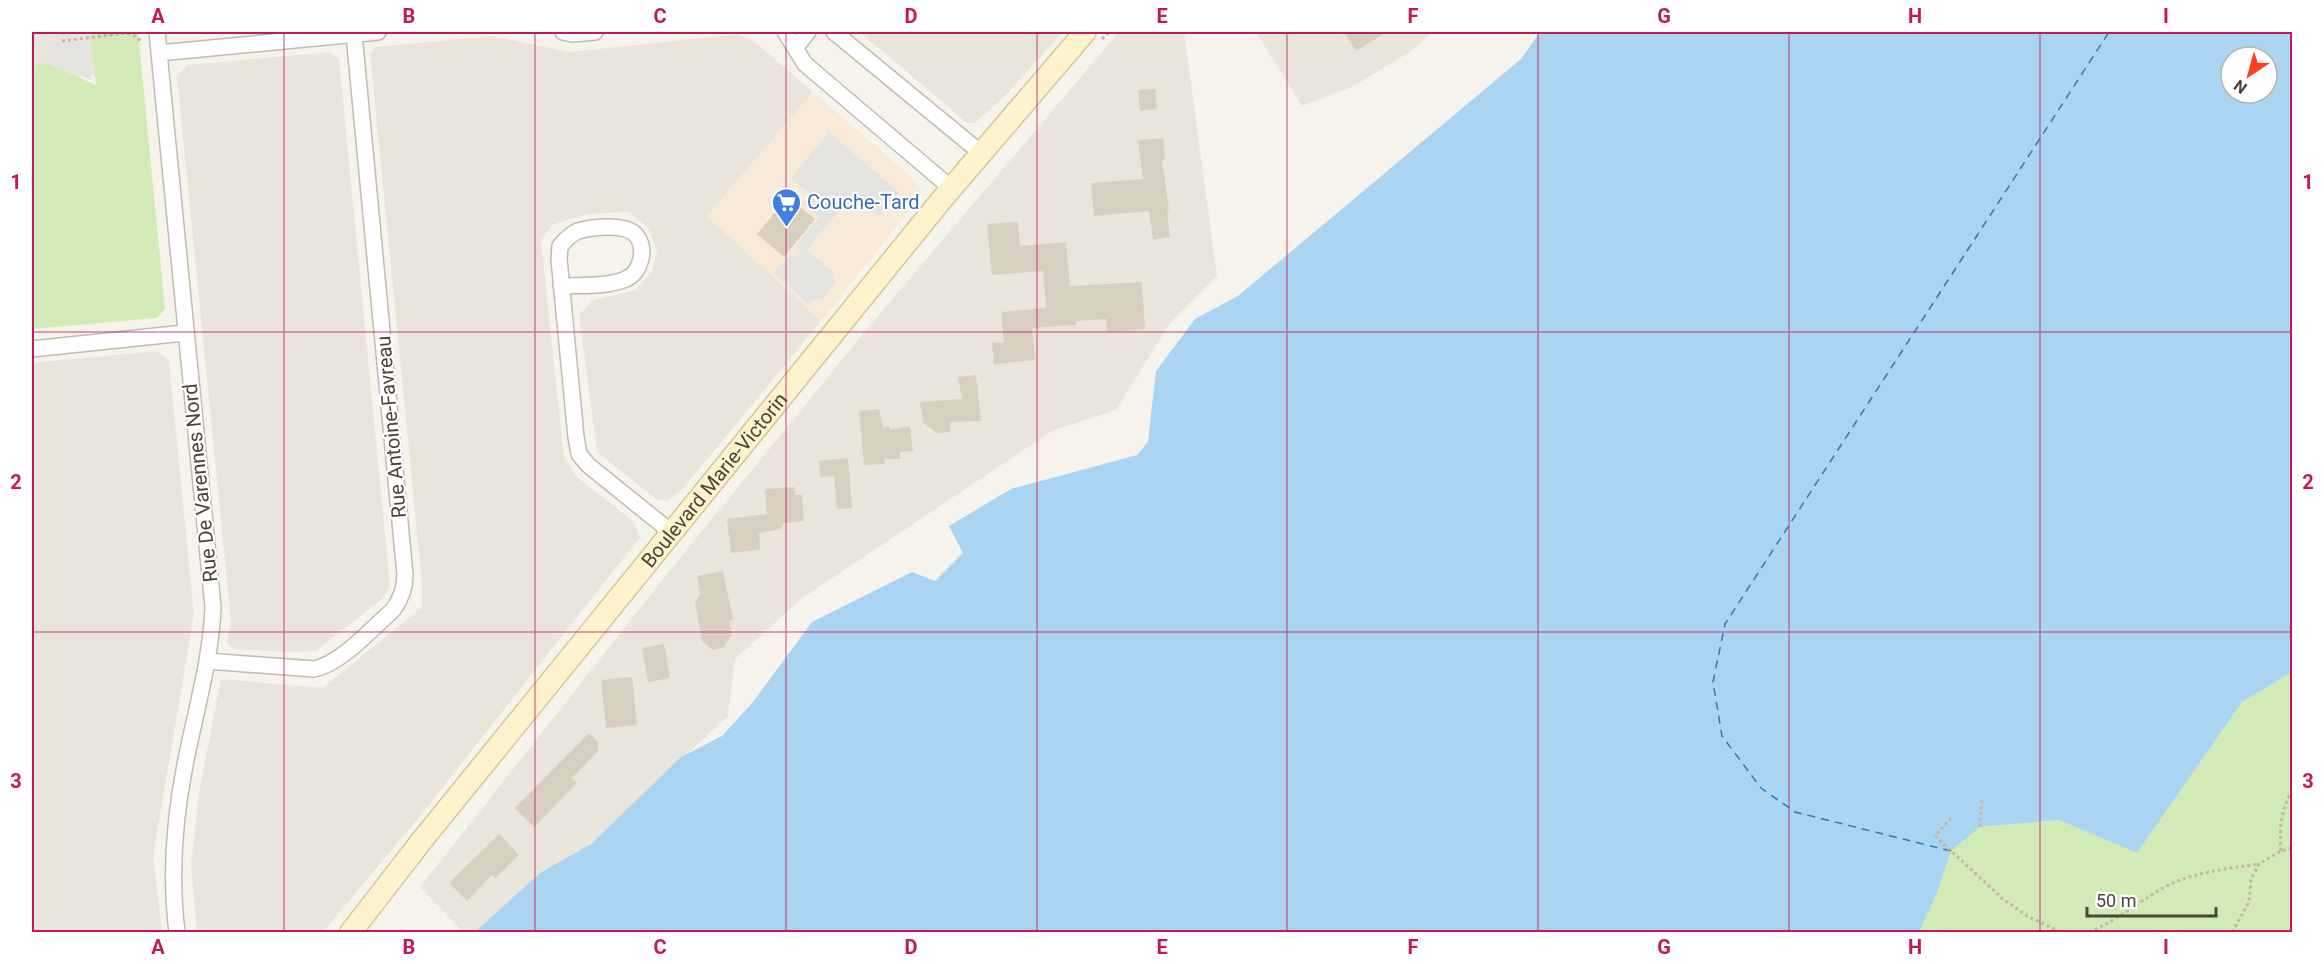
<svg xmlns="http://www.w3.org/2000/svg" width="2324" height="964" font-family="Roboto,sans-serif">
	<rect width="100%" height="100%" fill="#f6f3ec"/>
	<!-- residential -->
	<path fill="#eae5da" d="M32,32H93L98,75L32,80Z
		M860,32H1063L1004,97L975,123H967Z
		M1119,32H1184L1217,276L1170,323L1116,410L1052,431L801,599L735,659L728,716L496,932H463L420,887L667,574L867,329Z
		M1256,32H1433L1411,51L1354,86L1302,106Z
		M739,34L755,42L813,92L707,216L821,321L681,491L667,501L656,499L597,452L579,315L593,300L634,291L652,272L657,251L648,228L629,212L587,214L552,225L541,241L564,458L577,477L634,522L640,537L424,811L323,932H197L191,866L199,793L221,679L323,688L422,607V583L370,53L377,47L491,36L570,52Z
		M330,52L339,59L390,586L382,599L316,651L289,652L235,649L227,643L231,622L177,76L187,65Z
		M157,351L169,361L194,614L153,857L162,930L159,932H32V363Z"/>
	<!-- commercial -->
	<path fill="#f7ead8" d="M813,92L914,179L922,194L821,321L707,216Z"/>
	<!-- green -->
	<path fill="#d2eab5" d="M90,32H138L165,309L157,318L32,329V65L47,63L96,85Z
		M2292,672V932H1919L1937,893L1951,851L1980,827L2059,820L2137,853L2242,702Z"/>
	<!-- parking -->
	<path fill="#e5e3e0" d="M54,32H86L87,34L73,36L75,42L87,40L91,80L52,63L50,46L55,42Z
		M829,132L899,192L880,215L844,205L812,243L807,250L834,273L833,277L836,282L822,300L818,298L808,304L774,272L790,256L801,255L797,244L819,217L803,204L810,194L791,178Z"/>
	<!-- water -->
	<path fill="#a9d4f2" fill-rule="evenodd" d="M1540,32H2292V672L2242,702L2137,853L2059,820L1980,827L1951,851L1937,893L1919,932H475L540,873L591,844L681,757L722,736L753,702L812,622L912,572L935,581L963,553L949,526L1011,489L1137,455L1148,442L1156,371L1195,319L1238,296L1521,59ZM2231,57H2267V93H2231Z"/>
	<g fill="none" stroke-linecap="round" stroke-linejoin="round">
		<!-- ferry -->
		<path stroke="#2e7ab2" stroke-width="1.5" stroke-dasharray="8 6" stroke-linecap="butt" d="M1951,851L1795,812L1761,788L1722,736L1713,682L1725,624L2109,32"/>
	</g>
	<!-- building -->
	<path fill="#d8cfc1" d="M1344,32H1387L1356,51Z
		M1155,89L1157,109L1140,111L1138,90Z
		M1163,138L1165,160H1162L1169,210L1167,211L1170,237L1153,240L1149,211L1094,216L1091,183L1143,179L1138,140Z
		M788,197L815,219L784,257L757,234Z
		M1018,222L1020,246L1066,242L1070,286L1142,282L1145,329L1107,332L1106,319L1076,321V325L1032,328L1035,360L994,364L992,343L1004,342L1001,312L1046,308L1043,271L992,275L987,224Z
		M976,375L981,421L950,422L951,432L937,433L923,423L920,402L962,399L958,377Z
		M879,409L883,428L889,426L890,430L910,426L913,451L900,452V459H884L885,464L864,465L859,411Z
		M848,458L852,508L837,509L834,476L820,477L819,461Z
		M794,487L795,495H802L804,521L784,523L781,529L759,533L760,550L731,553L727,519L767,514L765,489Z
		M723,571L733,620L729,621L732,634L724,647L713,650L702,641L695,602L700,594L697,576Z
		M664,644L670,678L648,682L642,648Z
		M632,677L637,725L606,728L601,680Z
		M589,733L598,742V751L572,778L577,783L534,827L515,808Z
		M499,834L519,855L495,878L492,875L467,901L449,883Z"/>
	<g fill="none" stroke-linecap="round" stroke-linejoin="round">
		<defs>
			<path id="street" d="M157,32L213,607C211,660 195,713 185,765C174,821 170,876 177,932
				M563,32L572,34L595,32
				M785,32L805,64L951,188
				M834,32L981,153
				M795,48L808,32
				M159,53L378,32
				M561,286C582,285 607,287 626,279C641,272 647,249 636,235C625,223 592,227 578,231C571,234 565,240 560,246L559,259L576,437L579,454L588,465L671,532
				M32,349L184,333
				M207,661L314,669C341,664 372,628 393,610C401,599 405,589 405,575L354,34"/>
			<g id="secondary">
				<path id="s1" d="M351,932L423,839L943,198L1085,32"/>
			</g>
		</defs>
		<!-- street casing -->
		<use href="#street" stroke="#c2bbae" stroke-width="18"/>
		<!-- secondary casing -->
		<use href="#secondary" stroke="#d6c79b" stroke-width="24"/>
		<!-- path -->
		<path stroke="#c4b79f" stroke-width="3" stroke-dasharray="3 3" stroke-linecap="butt" d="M1102,39L1109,32
			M62,41L126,33L135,36L141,41
			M1951,818L1935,836L2003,899L2027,916L2061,932
			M1980,827L1982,797
			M2281,851C2279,829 2281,809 2292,791
			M2089,932C2116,921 2136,904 2161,889C2191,872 2225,869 2259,864
			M2232,932L2249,902L2251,879L2259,864L2281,851L2292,848"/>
		<!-- street -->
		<use href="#street" stroke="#fff" stroke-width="15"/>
		<!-- secondary -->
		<use href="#secondary" stroke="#fff3cd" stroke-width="21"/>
	</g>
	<!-- grid -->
	<path fill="none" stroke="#c2185b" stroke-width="1.5" stroke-opacity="0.55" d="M284,32V932M535,32V932M786,32V932M1037,32V932M1287,32V932M1538,32V932M1789,32V932M2040,32V932M32,332H2292M32,632H2292"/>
	<!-- icons -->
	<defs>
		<symbol id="supermarket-pin" viewBox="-11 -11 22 30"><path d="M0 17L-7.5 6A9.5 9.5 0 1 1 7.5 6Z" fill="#3f7fe0" stroke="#fff"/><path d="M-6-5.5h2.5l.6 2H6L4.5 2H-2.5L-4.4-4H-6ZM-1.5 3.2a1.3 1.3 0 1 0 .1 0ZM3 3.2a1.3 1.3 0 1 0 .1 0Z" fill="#fff"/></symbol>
	</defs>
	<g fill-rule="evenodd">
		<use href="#supermarket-pin" x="770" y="186" width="33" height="45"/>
	</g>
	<g text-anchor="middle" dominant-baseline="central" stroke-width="4.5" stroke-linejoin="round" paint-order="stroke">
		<!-- shop labels -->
		<g font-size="20" fill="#366cbe" stroke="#fff" text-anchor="start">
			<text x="807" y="202">Couche-Tard</text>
		</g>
		<!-- street labels -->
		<g font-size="20" fill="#4b4439" stroke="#fff">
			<text transform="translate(391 427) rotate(-95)">Rue Antoine-Favreau</text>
			<text stroke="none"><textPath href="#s1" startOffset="580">Boulevard Marie-Victorin</textPath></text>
			<text transform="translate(200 483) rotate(-96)">Rue De Varennes Nord</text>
		</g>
	</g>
	<!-- border -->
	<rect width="2324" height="964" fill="none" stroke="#ffffff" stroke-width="66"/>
	<!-- north arrow -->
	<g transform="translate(2249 75) rotate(216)"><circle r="28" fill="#ffffff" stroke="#b7b4b0" stroke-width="1.5"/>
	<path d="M0-4.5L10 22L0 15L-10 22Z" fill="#fc3f1d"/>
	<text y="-9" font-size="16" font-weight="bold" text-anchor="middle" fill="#4b4439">N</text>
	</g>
	<!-- scale -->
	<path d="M2087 907v9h129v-9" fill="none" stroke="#4b4439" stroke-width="3"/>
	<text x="2096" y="907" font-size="18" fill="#4b4439" stroke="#ffffff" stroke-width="4.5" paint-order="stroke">50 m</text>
	<rect x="33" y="33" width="2258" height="898" fill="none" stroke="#c2185b" stroke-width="2"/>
	<g font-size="20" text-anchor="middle" font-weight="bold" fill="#c2185b">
		<text x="158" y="23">A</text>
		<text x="409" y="23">B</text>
		<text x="660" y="23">C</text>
		<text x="911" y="23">D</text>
		<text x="1162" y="23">E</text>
		<text x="1413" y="23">F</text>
		<text x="1664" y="23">G</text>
		<text x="1915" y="23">H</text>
		<text x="2166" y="23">I</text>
		<text x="16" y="189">1</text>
		<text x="2308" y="189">1</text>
		<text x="16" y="489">2</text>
		<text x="2308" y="489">2</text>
		<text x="16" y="788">3</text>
		<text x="2308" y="788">3</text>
		<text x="158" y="954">A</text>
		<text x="409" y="954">B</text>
		<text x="660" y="954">C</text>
		<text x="911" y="954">D</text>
		<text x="1162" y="954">E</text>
		<text x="1413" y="954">F</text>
		<text x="1664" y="954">G</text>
		<text x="1915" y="954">H</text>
		<text x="2166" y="954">I</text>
	</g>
</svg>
